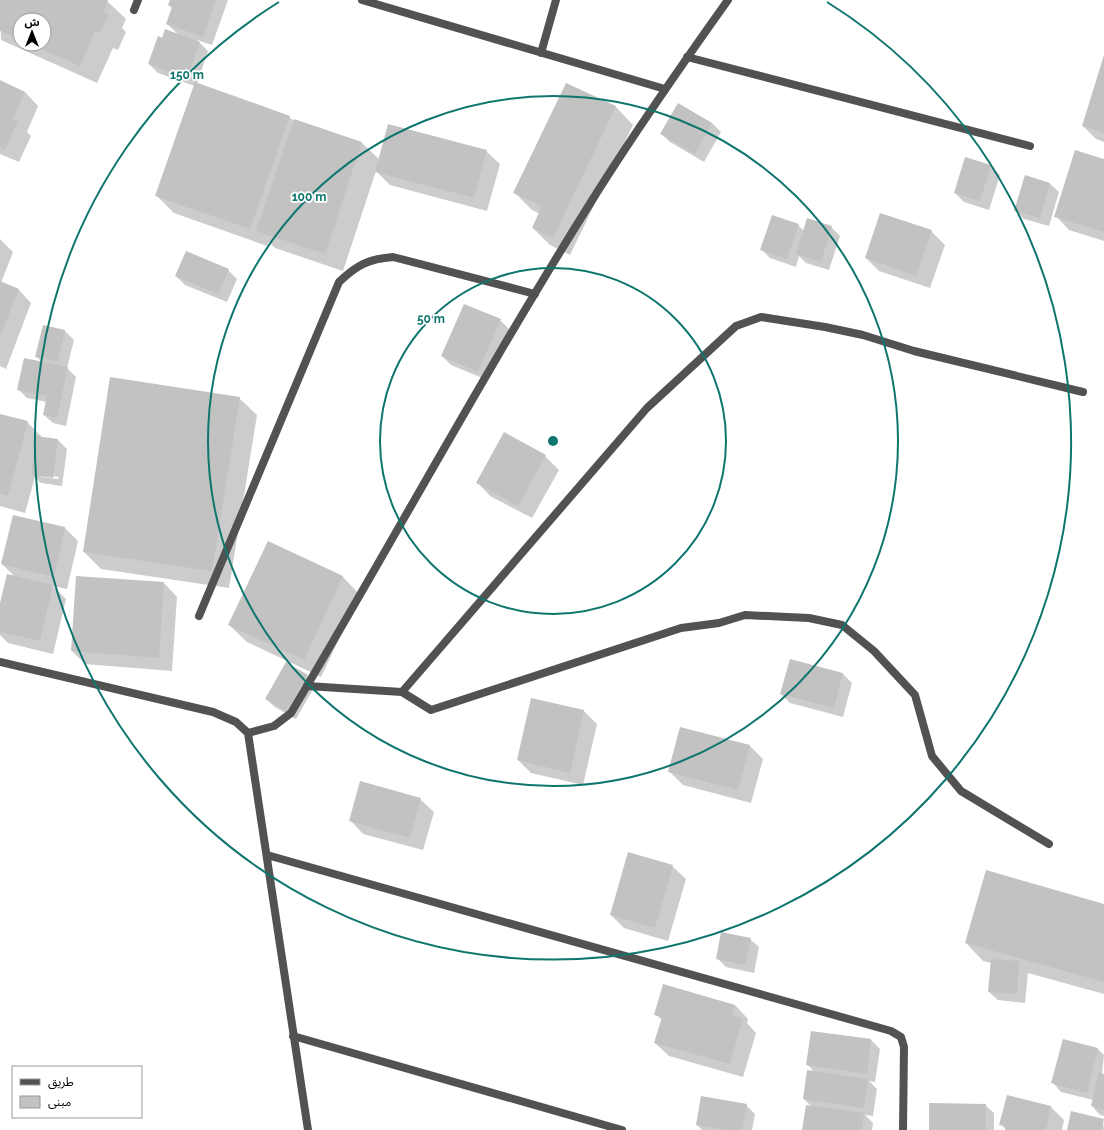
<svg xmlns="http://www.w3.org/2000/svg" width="1104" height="1130" font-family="Raleway,'Noto Sans Arabic',sans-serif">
	<rect width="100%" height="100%" fill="#fff"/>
	<!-- shadow -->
	<path fill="#0003" fill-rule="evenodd" d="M0,0H106L126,19L122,28L126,32L118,50L113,48L97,83L1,40ZM20,20H44V44H20Z
		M171,0H228L212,45L197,40L208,51L197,84L289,117L294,121L362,143L380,160L486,151L500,164L487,211L390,185L376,171L343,271L275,248L269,242L267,246L174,213L156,195L195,86L158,73L149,64L163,39L179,35L167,24L173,9L169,5Z
		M1104,58V142L1096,139L1083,126Z
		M0,81L25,92L38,106L27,132L31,136L19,162L0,154Z
		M567,84L616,107L633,125L570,255L550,245L533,228L540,214L532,210L514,192Z
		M678,104L712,123L721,132L704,162L670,142L661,133Z
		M966,158L991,166L1000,175L989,210L964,202L955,193Z
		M1104,160V241L1069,230L1056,216Z
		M1025,176L1050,184L1059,192L1049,226L1024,219L1015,210Z
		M798,225L804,231L831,227L840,236L829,270L806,263L799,256L796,267L770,258L761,249Z
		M931,231L945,245L930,288L879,271L866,258Z
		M0,239L13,252L1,283L18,289L31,303L6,369L0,366Z
		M228,270L237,279L227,302L185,285L176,276Z
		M500,320L509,329L487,380L451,365L442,356Z
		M44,326L65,331L74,340L67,368L76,377L66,426L53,423L44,415L47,402L27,398L18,389L43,363L36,356Z
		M239,398L257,415L229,588L101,569L84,552Z
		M0,415L27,422L43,438L58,440L67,449L62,486L41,483L35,477L25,513L0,506ZM41,475L59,477L58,479L41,477Z
		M504,433L545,456L559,470L532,518L490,496L477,482Z
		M14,516L65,528L78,541L67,589L53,586L66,599L53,654L8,643L0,635V607L15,577L2,564Z
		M268,542L343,577L360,595L321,677L247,642L229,625Z
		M164,583L177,597L172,671L85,664L72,651Z
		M790,660L843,674L852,683L843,717L790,703L781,694Z
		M307,676L316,684L296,719L275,707L266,699Z
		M532,699L584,711L597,724L583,785L531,773L518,760Z
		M750,746L763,759L751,803L683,785L670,772Z
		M420,799L434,812L423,850L363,834L350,820Z
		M672,866L686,879L668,941L624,928L611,915Z
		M1104,905V994L1028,973L1025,1003L998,1000L989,992L991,963L983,961L966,943Z
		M750,939L759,947L754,973L726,967L717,958Z
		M735,1005L748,1019L747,1023L756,1033L743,1077L669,1056L655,1043L662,1020L655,1014Z
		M812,1032L871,1040L880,1049L875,1082L869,1081L877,1089L873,1116L865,1115L873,1123L872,1130H803L812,1107L804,1099L808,1072L815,1073L808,1065Z
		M1063,1040L1098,1049L1104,1055L1102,1074L1104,1075V1116L1100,1115L1092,1106L1093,1100L1061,1092L1053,1083Z
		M1008,1096L1051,1107L1064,1120L1062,1130H1006L1001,1124Z
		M746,1105L755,1114L752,1130H702L697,1125Z
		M985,1105L994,1113V1130H930Z
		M1103,1120L1104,1130H1068Z"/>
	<!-- building -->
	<path fill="#c2c2c2" d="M0,0H108L104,12L109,14L100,33L95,31L80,66L30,44H44V20H20V39L0,31Z
		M170,0H216L203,37L166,24L172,7L168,5Z
		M165,29L200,42L187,78L148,64L158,36L162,38Z
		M1104,55V133L1082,126Z
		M0,80L25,92L13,119L18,121L5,150L0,147Z
		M195,82L290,116L250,229L155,196Z
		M566,83L616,106L553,238L532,228L542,206L513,193Z
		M678,103L712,123L695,154L660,134Z
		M294,119L362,142L325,254L256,231Z
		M388,124L487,150L474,198L375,172Z
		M1075,150L1104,159V232L1054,217Z
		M965,157L991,165L980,201L954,193Z
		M1025,175L1050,183L1040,218L1014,211Z
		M880,213L932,230L916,276L865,258Z
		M772,215L799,224L787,259L760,250Z
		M807,218L832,226L821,262L796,254Z
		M186,251L229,269L218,294L175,276Z
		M0,281L19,289L0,337Z
		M464,304L501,319L478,372L441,356Z
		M43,325L65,330L58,362L35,357Z
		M24,358L68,367L57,418L43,415L47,396L17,390Z
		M110,377L240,397L212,571L83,552Z
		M0,414L28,421L8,496L0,494Z
		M504,432L546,455L518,506L476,483Z
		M36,436L58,439L53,478L31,475Z
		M13,515L65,527L54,577L1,564Z
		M268,541L343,576L304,660L228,625Z
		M7,574L53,585L40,641L0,632V603Z
		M76,576L164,582L159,658L71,651Z
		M790,659L843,673L834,708L780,694Z
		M286,662L308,675L286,711L265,699Z
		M531,698L584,710L570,773L517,760Z
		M680,727L750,745L738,790L668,772Z
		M360,781L421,798L410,838L349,821Z
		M628,852L673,865L655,928L610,915Z
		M986,870L1104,904V982L965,943Z
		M721,932L751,938L745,965L716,959Z
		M991,959L1019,961L1017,994L988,992Z
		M663,984L735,1005L732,1015L743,1018L730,1064L654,1043L662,1017L654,1015Z
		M811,1031L871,1039L867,1074L806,1065Z
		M1063,1039L1098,1048L1087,1093L1051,1083Z
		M807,1070L868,1079L864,1108L803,1099Z
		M1099,1072L1104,1074V1110L1091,1106Z
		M1007,1095L1051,1106L1046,1130H1005L1006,1126L999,1125Z
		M701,1096L747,1104L742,1130H724L696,1125Z
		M929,1103L986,1104V1130H929Z
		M806,1105L864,1113L862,1130H802Z
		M1071,1111L1104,1119L1101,1130H1067Z"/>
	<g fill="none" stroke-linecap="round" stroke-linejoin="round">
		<!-- lane -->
		<path stroke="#525252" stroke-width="8" d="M199,616L339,282C357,265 368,259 393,257L535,294
			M307,686L402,692L431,710L681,628L719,623L745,615L809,618L842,625L874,651L915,695L932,756L961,791L1049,844
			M402,692L647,408L736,326L761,317L825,327L863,335L914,351L1083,392"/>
		<!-- street -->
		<path stroke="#525252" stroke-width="8" d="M362,0L665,89
			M134,10L138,0
			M541,53L556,0
			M687,57L1030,146
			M0,662L213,712L236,722L248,733L308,1130
			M248,733L274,726L291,713C392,543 486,369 591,202C634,133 681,66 728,0
			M267,855L891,1031L901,1037L904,1047L903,1130
			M293,1036L622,1130"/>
	</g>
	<!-- distance rings -->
	<g fill="none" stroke="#0f766e" stroke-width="2">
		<circle cx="553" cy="441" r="173"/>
		<circle cx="553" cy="441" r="345"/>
		<path d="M827 2A518 518 0 1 1 279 2"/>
	</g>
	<circle cx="553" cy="441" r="6" fill="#0f766e" stroke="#fff" stroke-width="2"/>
	<g font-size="12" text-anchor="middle" font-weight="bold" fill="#0f766e" stroke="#fff" stroke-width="3.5" stroke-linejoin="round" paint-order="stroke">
		<text x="187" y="79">150 m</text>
		<text x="309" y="201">100 m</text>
		<text x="431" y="323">50 m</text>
	</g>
	<!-- legend -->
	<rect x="12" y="1066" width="130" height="52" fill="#ffffff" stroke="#999999"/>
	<rect x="20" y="1079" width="20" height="6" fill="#525252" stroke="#999999"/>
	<text x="48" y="1086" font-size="12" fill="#000000">طريق</text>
	<rect x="20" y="1096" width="20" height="12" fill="#c2c2c2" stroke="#999999"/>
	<text x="48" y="1106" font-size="12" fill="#000000">مبنى</text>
	<!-- north arrow -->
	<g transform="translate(32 32)"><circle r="19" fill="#ffffff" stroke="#999999"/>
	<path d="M0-3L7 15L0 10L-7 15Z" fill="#000000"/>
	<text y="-6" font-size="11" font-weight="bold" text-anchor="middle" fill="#000000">ش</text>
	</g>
</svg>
